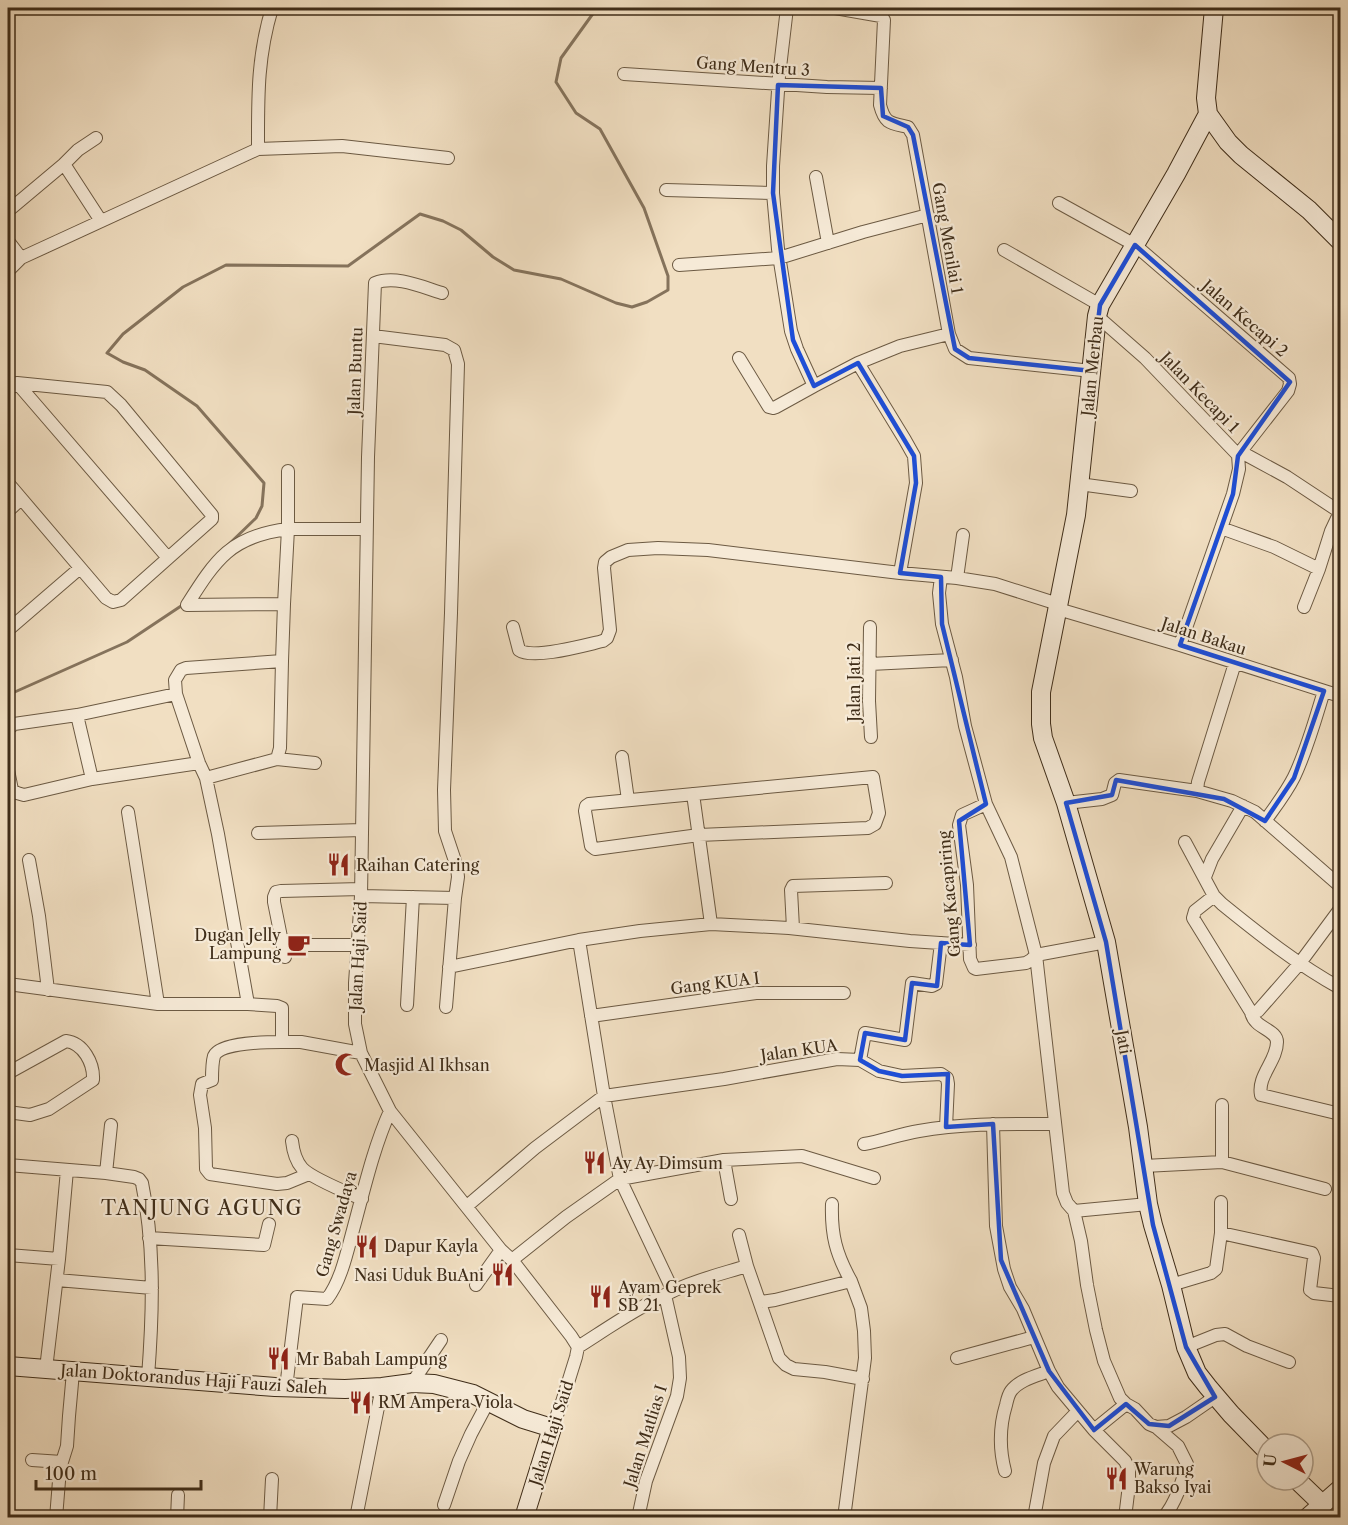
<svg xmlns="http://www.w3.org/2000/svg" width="1348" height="1525" font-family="'Libre Caslon Text',serif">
	<rect width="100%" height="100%" fill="#f1dfc2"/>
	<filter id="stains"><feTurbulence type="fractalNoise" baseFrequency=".00333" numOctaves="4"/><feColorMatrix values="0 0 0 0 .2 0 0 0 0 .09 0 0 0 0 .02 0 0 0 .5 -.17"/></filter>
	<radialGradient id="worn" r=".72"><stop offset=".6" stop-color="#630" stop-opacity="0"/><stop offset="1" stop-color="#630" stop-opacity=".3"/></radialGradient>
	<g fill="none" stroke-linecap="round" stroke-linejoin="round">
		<!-- stream -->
		<path stroke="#85735c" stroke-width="3" d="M227,546L256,518L262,506L264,483L197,406L145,370L123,362L107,353L123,334L183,287L226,265L348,266L420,214L443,221L461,230L493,257L514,270L561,279L616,303L632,307L647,302L668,290V276L644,208L600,129L576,113L556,82L561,58L597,8
			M8,695L127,642L184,604"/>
		<defs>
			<path id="street" d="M787,8L779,76L773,166V193L778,249L791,331L797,349L814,386L858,363L905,440L914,456L916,483L900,573
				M835,8L881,16L884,20L880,105C885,124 890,123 908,127L913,135L949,334L955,349L969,358L1092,371
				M624,74L827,87L881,88
				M258,149L342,146L448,158
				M64,164L101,221
				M816,177L828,243
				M666,190L773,193
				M1059,203L1135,245L1289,378L1290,384L1288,391L1238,455
				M8,211L64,164L78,150L96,138
				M8,241L21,258L258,149C258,98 257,58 272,8
				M1004,250L1100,305
				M679,265L779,258L863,232L928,215
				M8,271L21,258
				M442,293C422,287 396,275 375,283L368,457L361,896L355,983V1024L361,1053L390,1111L501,1250L512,1260L571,1336L578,1347L576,1357L562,1402L552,1428
				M1097,316L1145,358L1238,455L1239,469L1233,494L1180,645
				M373,336L445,345L454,350L458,364L451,613L444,790L445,831L457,867L458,877L455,898
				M739,358L769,407L773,408L776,407L814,386
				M858,363L900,346L949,334
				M17,383L168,558
				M8,390L17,383L107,392L121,405L212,515V519L121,600L113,602L106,598L8,483
				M1241,452L1287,477L1340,512
				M288,471V529H366
				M1079,484L1131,491
				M8,511L21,499
				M1221,528L1274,547L1319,569L1331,531L1340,512
				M941,577L939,593L942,624L956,677L965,726L986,804L1011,857L1036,955L1063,1193L1067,1203L1074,1211L1081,1241L1087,1285L1096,1330L1104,1361L1120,1398L1126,1404L1135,1409L1149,1424L1156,1427L1169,1426L1186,1417L1215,1397
				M957,578L963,535
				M187,605C216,559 231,536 288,529L284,604
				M187,605L284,604L282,661
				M1304,607L1319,569
				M1058,609L1180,645L1340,696
				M513,627L519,650C533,660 585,645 603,641L607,638L610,630L604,568L605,562L611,557L628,550L658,548L708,550L900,573L957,578L995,584L1058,604
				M870,627L869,701L871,737
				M8,630L80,568
				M1235,663L1198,782L1197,791L1232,801L1255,812L1340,886
				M870,664L952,660
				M77,715L92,779
				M8,729L14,724L77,715L176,694
				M622,757L628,800
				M277,759L315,763
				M8,770L12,790L17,793L24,795L92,779L199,763
				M873,777L879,813L875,824L868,828L699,835L595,849L591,846L585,811L586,806L589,804Z
				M206,778L277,759L280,748L282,661L186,668L181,670L175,680L176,694L199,763L206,778L218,834L248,1004
				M693,794L711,924
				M1066,803L1102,799L1112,795L1115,783L1119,780L1197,791
				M986,804L962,815L959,825L967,885L970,959L974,968L976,969L1026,963L1031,960L1036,955L1106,942
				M128,812L158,1004H248L277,1006L282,1008V1042H301L361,1053
				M1265,821C1275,807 1286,793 1294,777C1307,750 1315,720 1324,691
				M258,833L362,830
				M1185,842L1214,896L1222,904C1259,934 1298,965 1340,988
				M29,860L39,916L48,990
				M1205,877L1212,859L1243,806
				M361,896L455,898L446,1007
				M1214,896L1195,911L1193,918L1251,1012C1254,1029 1277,1029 1277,1042C1277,1061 1257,1076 1261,1095L1340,1114
				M793,928L791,890L793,886L886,883
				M579,940L604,1096L620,1179L673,1291
				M306,945H358
				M285,957L274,902V897L276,892L281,891L361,889
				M449,967L579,940L640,931L711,924L789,928L910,941L970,945
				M8,984L158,1004
				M407,1005L413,897
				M1251,1012H1254L1258,1011L1300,963L1340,909
				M591,1016L756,993H844
				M282,1042C269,1042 220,1042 214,1056C212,1063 212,1073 212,1080L202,1084L200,1095L205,1128L206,1169L210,1174L277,1184L287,1183L309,1174
				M860,1060L865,1033L905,1040L912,983L932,986L936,984L941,943
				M8,1073L66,1041C83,1043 94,1063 93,1080L49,1109L30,1115L8,1112
				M993,1124L996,1226L1004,1269L1010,1287L1023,1309L1049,1371L1058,1387L1094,1430L1125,1461L1129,1469V1485L1125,1518
				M292,1141C293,1150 295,1160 302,1168C311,1178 348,1193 362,1199
				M864,1144C882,1141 900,1134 919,1131C964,1123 1010,1124 1055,1124
				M1222,1162V1105
				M8,1165L106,1173L134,1177L139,1179L142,1183C155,1247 153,1312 148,1377
				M1144,1166L1222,1162L1325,1189
				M106,1173L111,1125
				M731,1199L724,1160L802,1156L874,1178
				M467,1206L535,1148L604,1096L724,1079L837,1059L860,1060L879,1071L902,1076L941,1074L947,1078L948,1084L946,1127
				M1074,1211L1148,1204
				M1221,1233L1312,1253L1314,1258L1310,1290L1314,1293L1340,1296
				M739,1235L747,1266L779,1358L786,1365L794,1369L825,1372L863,1379
				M149,1238L264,1245L269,1224
				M8,1255L59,1259
				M512,1260L566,1217L620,1179L724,1160
				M57,1280L152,1288
				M476,1285L501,1250
				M1171,1285L1211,1273L1216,1269L1221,1233V1202
				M761,1302L775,1300L851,1281C836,1254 831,1235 832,1204
				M578,1347C608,1328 638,1307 671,1292C695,1280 721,1274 747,1266
				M1186,1347L1216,1335L1225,1334L1247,1346L1289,1362
				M957,1358L1034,1337
				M46,1369L59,1259L67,1170
				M412,1383L441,1340
				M286,1388L297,1297L327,1299C341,1281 347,1252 353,1230C364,1190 373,1149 390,1111
				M1156,1427L1178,1446L1187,1464C1182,1482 1176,1503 1163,1518
				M1094,1430L1126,1404
				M32,1460L62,1462
				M1005,1471C999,1448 999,1428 1006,1405C1007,1401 1008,1395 1011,1391C1019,1380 1036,1376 1049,1371
				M444,1505L459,1461L471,1434L488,1402
				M56,1518L59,1481L62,1462L67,1446L69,1416L73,1372
				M177,1518L178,1495
				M270,1518L272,1479
				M356,1518L382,1387
				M638,1518L646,1481L677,1396L680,1378L679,1357L665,1295
				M844,1518L865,1358L864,1331L861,1308L851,1281
				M1034,1518L1044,1463L1054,1436L1078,1411"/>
			<path id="secondary" d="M1214,8L1206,98L1208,114L1228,142L1241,155L1309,210L1340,241
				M1208,114L1176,174L1100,305L1097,316L1076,515L1041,692V724L1043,738L1066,803L1106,942L1138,1127L1148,1204L1153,1225L1171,1285L1186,1347L1197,1373L1208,1387L1231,1414L1267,1451
				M8,1366L275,1387L345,1389L382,1387L412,1383L434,1384L473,1394L523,1419L552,1428L524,1518
				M1297,1480L1322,1504
				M1307,1518L1340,1489"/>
		</defs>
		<!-- street casing -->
		<use href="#street" stroke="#6c5a43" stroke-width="14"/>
		<!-- secondary casing -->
		<use href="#secondary" stroke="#3f2d19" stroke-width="20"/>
		<!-- street -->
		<use href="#street" stroke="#f6ead7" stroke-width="12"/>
		<!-- secondary -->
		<use href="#secondary" stroke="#f6ead7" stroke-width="18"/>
	</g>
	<!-- marked area -->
	<path fill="none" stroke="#1d4ed8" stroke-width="4.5" stroke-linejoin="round" d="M778,85L881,88L883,116L908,127L913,135L955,349L969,358L1092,371L1100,305L1135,245L1290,382L1238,456L1233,494L1180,645L1324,691L1294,778L1265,821L1224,799L1116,780L1112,795L1066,803L1106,942L1153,1225L1186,1347L1215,1397L1169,1426L1149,1424L1126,1404L1094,1430L1049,1371L1001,1260L993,1124L946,1127L948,1074L902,1076L879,1071L860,1060L865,1033L905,1040L912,983L937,986L941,943L970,945L959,821L986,804L942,624L941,577L900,573L916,483L914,456L858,363L814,386L793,340L773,193Z"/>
	<!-- icons -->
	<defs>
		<symbol id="restaurant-bare" viewBox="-9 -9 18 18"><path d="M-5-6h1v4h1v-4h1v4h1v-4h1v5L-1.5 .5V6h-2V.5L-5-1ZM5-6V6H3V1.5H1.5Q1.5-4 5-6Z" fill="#8f2418" stroke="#f6ead7" stroke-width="2.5" paint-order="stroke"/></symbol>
		<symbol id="cafe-bare" viewBox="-9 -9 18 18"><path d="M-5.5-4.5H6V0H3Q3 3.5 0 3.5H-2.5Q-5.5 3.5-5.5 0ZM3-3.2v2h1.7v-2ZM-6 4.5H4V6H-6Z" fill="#8f2418" stroke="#f6ead7" stroke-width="2.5" paint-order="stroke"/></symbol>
		<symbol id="mosque-bare" viewBox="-9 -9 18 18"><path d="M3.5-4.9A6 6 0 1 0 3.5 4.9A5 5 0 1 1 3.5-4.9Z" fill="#8f2418" stroke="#f6ead7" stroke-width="2.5" paint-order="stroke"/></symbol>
	</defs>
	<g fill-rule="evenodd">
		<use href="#restaurant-bare" x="322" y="848" width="33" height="33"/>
		<use href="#cafe-bare" x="282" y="928" width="33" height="33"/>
		<use href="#mosque-bare" x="330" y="1048" width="33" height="33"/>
		<use href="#restaurant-bare" x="578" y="1146" width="33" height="33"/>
		<use href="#restaurant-bare" x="350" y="1230" width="33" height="33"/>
		<use href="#restaurant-bare" x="486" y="1258" width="33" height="33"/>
		<use href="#restaurant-bare" x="584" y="1280" width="33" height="33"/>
		<use href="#restaurant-bare" x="262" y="1342" width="33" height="33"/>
		<use href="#restaurant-bare" x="344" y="1386" width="33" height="33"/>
		<use href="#restaurant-bare" x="1100" y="1462" width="33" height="33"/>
	</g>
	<g text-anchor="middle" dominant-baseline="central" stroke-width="4.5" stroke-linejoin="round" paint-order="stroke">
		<!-- street labels -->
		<g font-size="16" fill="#3f2d19" stroke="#f6ead7">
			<text transform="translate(753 66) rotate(4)">Gang Mentru 3</text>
			<text transform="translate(948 238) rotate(80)">Gang Menilai 1</text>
			<text transform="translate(1245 318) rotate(41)">Jalan Kecapi 2</text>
			<text transform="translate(1092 366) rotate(-84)">Jalan Merbau</text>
			<text transform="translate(355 371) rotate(-88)">Jalan Buntu</text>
			<text transform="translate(1200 392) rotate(46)">Jalan Kecapi 1</text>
			<text transform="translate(1204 636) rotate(18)">Jalan Bakau</text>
			<text transform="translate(854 682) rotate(-90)">Jalan Jati 2</text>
			<text transform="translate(949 894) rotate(-95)">Gang Kacapiring</text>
			<text transform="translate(358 956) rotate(-87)">Jalan Haji Said</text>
			<text transform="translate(715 983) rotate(-7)">Gang KUA I</text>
			<text transform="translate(1124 1042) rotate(80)">Jati</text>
			<text transform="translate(799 1050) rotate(-8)">Jalan KUA</text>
			<text transform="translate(336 1224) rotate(-74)">Gang Swadaya</text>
			<text transform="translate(194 1379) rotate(4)">Jalan Doktorandus Haji Fauzi Saleh</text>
			<text transform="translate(551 1433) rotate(-72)">Jalan Haji Said</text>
			<text transform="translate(645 1436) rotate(-72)">Jalan Matlias I</text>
		</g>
		<!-- poi labels -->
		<g font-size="16" fill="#3f2d19" stroke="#f6ead7" text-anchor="start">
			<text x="356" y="865">Raihan Catering</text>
			<text x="281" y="935" text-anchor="end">Dugan Jelly<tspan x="281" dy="18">Lampung</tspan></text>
			<text x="364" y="1065">Masjid Al Ikhsan</text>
			<text x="612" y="1163">Ay Ay Dimsum</text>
			<text x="384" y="1246">Dapur Kayla</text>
			<text x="484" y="1275" text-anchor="end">Nasi Uduk BuAni</text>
			<text x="618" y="1287">Ayam Geprek<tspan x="618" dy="18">SB 21</tspan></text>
			<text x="296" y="1359">Mr Babah Lampung</text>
			<text x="378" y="1402">RM Ampera Viola</text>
			<text x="1134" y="1469">Warung<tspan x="1134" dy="18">Bakso Iyai</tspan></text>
		</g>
		<!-- quarter labels -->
		<g font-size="20" letter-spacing="1.5" fill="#3f2d19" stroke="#f6ead7">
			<text x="202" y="1208">TANJUNG AGUNG</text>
		</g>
	</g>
	<!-- margin -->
	<rect width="1348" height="1525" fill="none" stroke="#f1dfc2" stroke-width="30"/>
	<rect x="9" y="9" width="1330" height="1507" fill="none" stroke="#3f2d19" stroke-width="3"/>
	<rect x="15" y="15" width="1318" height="1495" fill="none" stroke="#3f2d19" stroke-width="1.5"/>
	<!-- north arrow -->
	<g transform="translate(1285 1462) rotate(276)"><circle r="28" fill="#f6ead7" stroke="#ad9e8b" stroke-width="1.5"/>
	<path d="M0-4.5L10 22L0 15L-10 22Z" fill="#8f2418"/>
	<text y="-9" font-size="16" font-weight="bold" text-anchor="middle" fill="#3f2d19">U</text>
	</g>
	<!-- scale -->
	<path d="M36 1480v9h165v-9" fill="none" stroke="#3f2d19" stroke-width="3"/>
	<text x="45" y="1480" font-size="18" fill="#3f2d19" stroke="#f6ead7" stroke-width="4.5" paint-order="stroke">100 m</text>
	<rect width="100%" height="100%" filter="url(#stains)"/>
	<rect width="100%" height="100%" fill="url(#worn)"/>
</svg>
